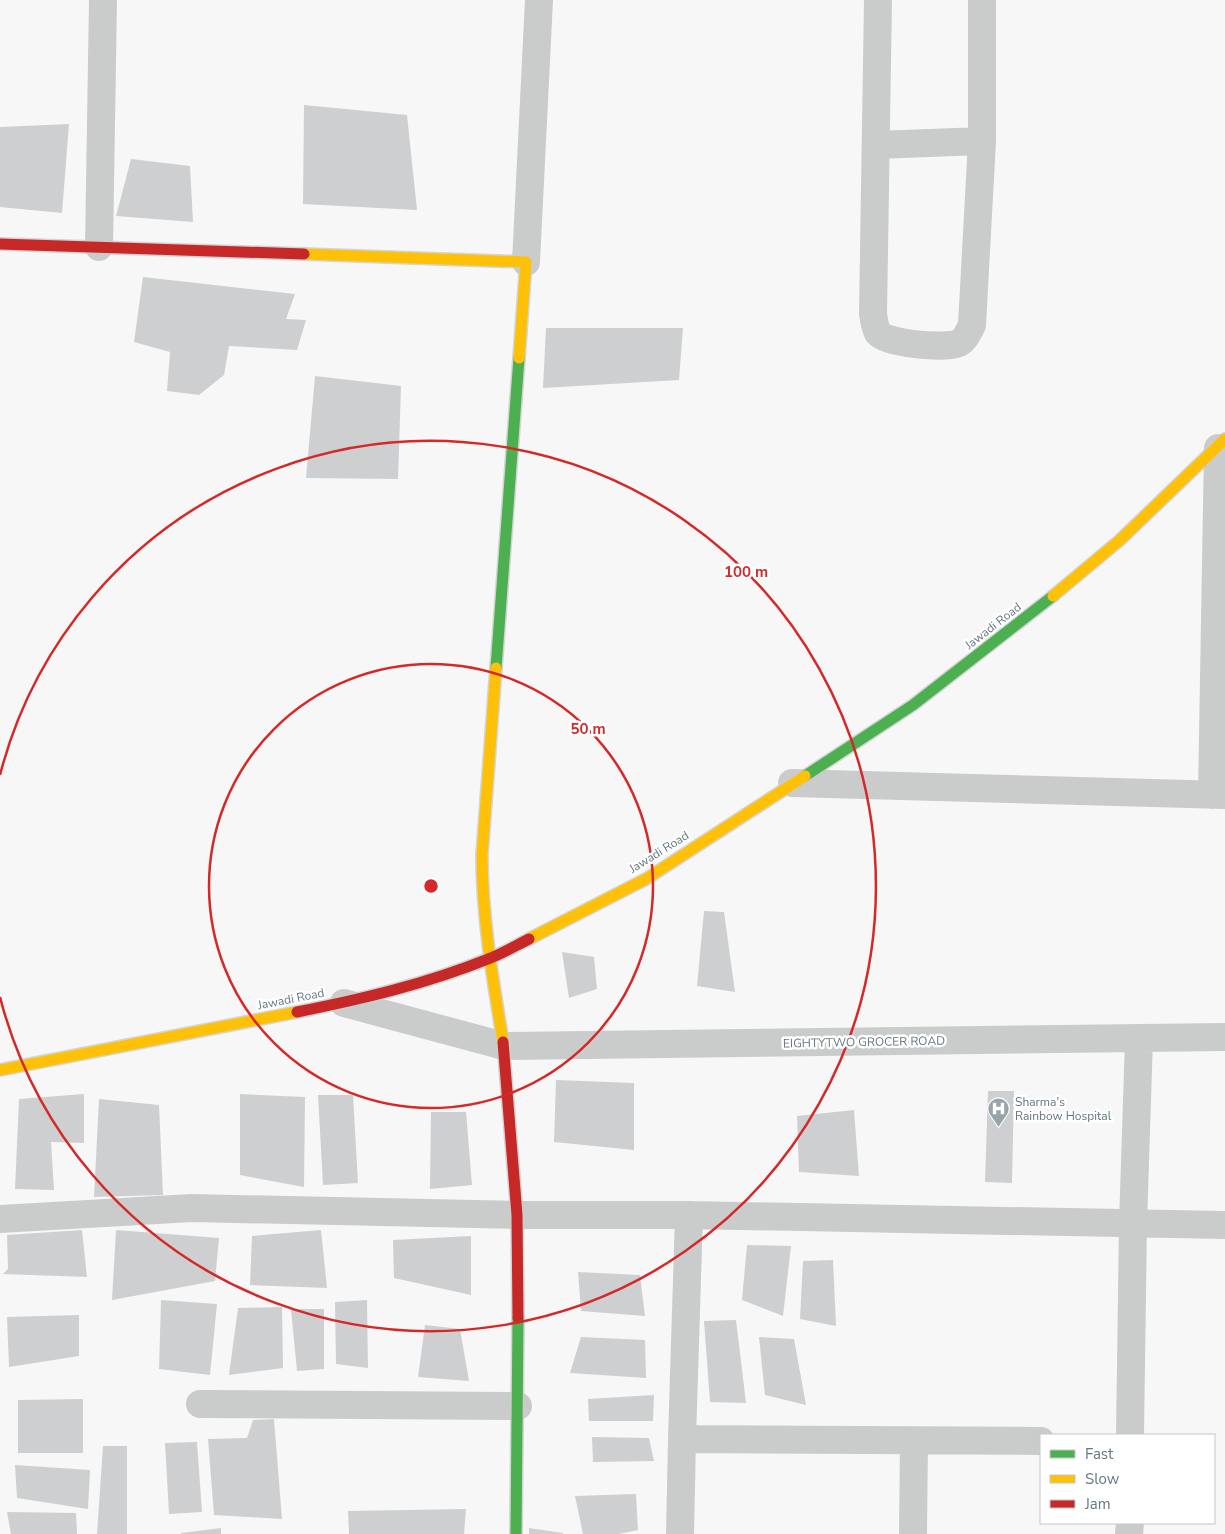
<svg xmlns="http://www.w3.org/2000/svg" width="1225" height="1534" font-family="'Nunito Sans',sans-serif">
	<rect width="100%" height="100%" fill="#f7f7f7"/>
	<!-- building -->
	<path fill="#cecfd0" d="M304,105L407,115L417,210L303,204Z
		M69,124L62,213L0,207V127Z
		M131,159L190,166L193,222L116,216Z
		M143,277L295,294L286,319L306,320L297,350L229,346L224,375L199,395L167,391L170,352L134,342Z
		M546,328H683L679,380L543,388Z
		M315,376L401,386L398,479L306,478Z
		M704,911L724,912L735,992L697,986Z
		M562,952L594,957L597,989L569,998Z
		M556,1080L634,1083V1150L554,1142Z
		M988,1091H1014L1012,1183L985,1182Z
		M84,1094V1143L51,1142L54,1190L15,1189L19,1099Z
		M240,1094L305,1097L304,1187L240,1175Z
		M318,1095H353L358,1183L323,1185Z
		M99,1099L159,1105L163,1195L94,1197Z
		M854,1110L859,1176L799,1172L797,1116Z
		M431,1112H466L472,1185L430,1189Z
		M82,1230L87,1277L3,1274L8,1269L7,1235Z
		M116,1230L219,1238L215,1281L112,1300Z
		M321,1230L327,1288L250,1285L252,1236Z
		M471,1236V1295L394,1278L393,1240Z
		M747,1245L791,1246L783,1316L742,1300Z
		M833,1260L836,1326L800,1319L803,1261Z
		M578,1272L640,1275L645,1316L581,1311Z
		M161,1300L217,1304L210,1375L159,1369Z
		M367,1300L368,1368L336,1364L335,1302Z
		M282,1307L283,1368L229,1375L238,1308Z
		M291,1309H324V1369L297,1371Z
		M79,1315V1356L9,1367L7,1317Z
		M736,1320L746,1403L710,1402L704,1321Z
		M425,1325L460,1329L469,1381L418,1377Z
		M581,1337L645,1340L646,1378L570,1373Z
		M759,1337L794,1339L806,1405L765,1395Z
		M654,1395L653,1421H589L588,1399Z
		M83,1399V1453H18V1400Z
		M274,1419L282,1519L214,1515L208,1439L247,1438L253,1420Z
		M592,1437L649,1438L654,1461L593,1462Z
		M197,1442L202,1512L169,1514L165,1443Z
		M103,1446H127V1534H97Z
		M15,1465L90,1470L88,1509L17,1498Z
		M636,1494L638,1530L619,1534H583L575,1496Z
		M466,1509L464,1534H349L348,1511Z
		M7,1512L76,1513L77,1534H11Z
		M221,1528V1534H181V1533Z
		M529,1528L563,1533V1534H529Z"/>
	<g fill="none" stroke-linecap="round" stroke-linejoin="round">
		<defs>
			<path id="fast" d="M496,668L519,358
				M805,776L913,705L1053,596
				M516,1534L518,1318"/>
			<path id="slow" d="M304,254L526,262L519,358
				M1053,596L1120,540L1225,439
				M496,668L482,855C482,918 493,980 503,1042
				M529,939L646,879L805,776
				M0,1070L297,1012"/>
			<path id="jam" d="M0,244L304,254
				M297,1012C362,999 426,984 488,959C502,954 515,946 529,939
				M503,1042L517,1215L518,1318"/>
		</defs>
		<!-- fast casing -->
		<use href="#fast" stroke="#d3d4d5" stroke-width="14"/>
		<!-- slow casing -->
		<use href="#slow" stroke="#d3d4d5" stroke-width="14"/>
		<!-- jam casing -->
		<use href="#jam" stroke="#d3d4d5" stroke-width="14"/>
		<!-- street -->
		<path stroke="#cacccc" stroke-width="28" d="M878,0L873,314C874,320 875,328 878,333C887,344 946,349 959,343C965,340 969,331 972,325L982,141V0
			M876,145L982,141
			M99,247L103,0
			M526,262L539,0
			M792,783L1225,795
			M1212,795L1218,448
			M344,1003L504,1046L1225,1037
			M0,1219L192,1208L517,1215H689L1225,1225
			M200,1404L518,1406
			M1130,1435L1133,1224L1139,1039
			M682,1439L689,1215
			M680,1534L682,1439L1041,1441
			M913,1534L914,1441
			M1129,1534L1130,1523"/>
		<!-- fast -->
		<use href="#fast" stroke="#4caf50" stroke-width="11"/>
		<!-- slow -->
		<use href="#slow" stroke="#ffc107" stroke-width="11"/>
		<!-- jam -->
		<use href="#jam" stroke="#c62828" stroke-width="11"/>
	</g>
	<!-- distance rings -->
	<g fill="none" stroke="#d62828" stroke-width="2.5">
		<circle cx="431" cy="886" r="222"/>
		<path d="M0 775A445 445 0 1 1 0 997"/>
	</g>
	<!-- icons -->
	<defs>
		<symbol id="hospital-pin" viewBox="-11 -11 22 30"><path d="M0 17L-7.5 6A9.5 9.5 0 1 1 7.5 6Z" fill="#98a3aa" stroke="#fff"/><path d="M-5-5h3v3.5h4V-5h3V5h-3V1.5h-4V5h-3Z" fill="#fff"/></symbol>
	</defs>
	<g fill-rule="evenodd">
		<use href="#hospital-pin" x="986" y="1096" width="25" height="34"/>
	</g>
	<g text-anchor="middle" dominant-baseline="central" stroke-width="5" stroke-linejoin="round" paint-order="stroke">
		<!-- street labels -->
		<g font-size="12" fill="#657680" stroke="#fff">
			<text transform="translate(993 626) rotate(-38)">Jawadi Road</text>
			<text transform="translate(659 852) rotate(-32)">Jawadi Road</text>
			<text transform="translate(291 999) rotate(-11)">Jawadi Road</text>
			<text transform="translate(864 1042) rotate(-1)">EIGHTYTWO GROCER ROAD</text>
		</g>
		<!-- poi labels -->
		<g font-size="12" fill="#657680" stroke="#fff" text-anchor="start">
			<text x="1015" y="1102">Sharma's<tspan x="1015" dy="14">Rainbow Hospital</tspan></text>
		</g>
	</g>
	<circle cx="431" cy="886" r="8" fill="#d62828" stroke="#fff" stroke-width="2.5"/>
	<g font-size="15" text-anchor="middle" font-weight="bold" fill="#d62828" stroke="#fff" stroke-width="5" stroke-linejoin="round" paint-order="stroke">
		<text x="746" y="577">100 m</text>
		<text x="588" y="734">50 m</text>
	</g>
	<!-- legend -->
	<rect x="1040" y="1434" width="175" height="90" fill="#ffffff" stroke="#c1c8cc"/>
	<rect x="1050" y="1450" width="25" height="8" fill="#4caf50" stroke="#c1c8cc"/>
	<text x="1085" y="1459" font-size="15" fill="#657680">Fast</text>
	<rect x="1050" y="1475" width="25" height="8" fill="#ffc107" stroke="#c1c8cc"/>
	<text x="1085" y="1484" font-size="15" fill="#657680">Slow</text>
	<rect x="1050" y="1500" width="25" height="8" fill="#c62828" stroke="#c1c8cc"/>
	<text x="1085" y="1509" font-size="15" fill="#657680">Jam</text>
</svg>
